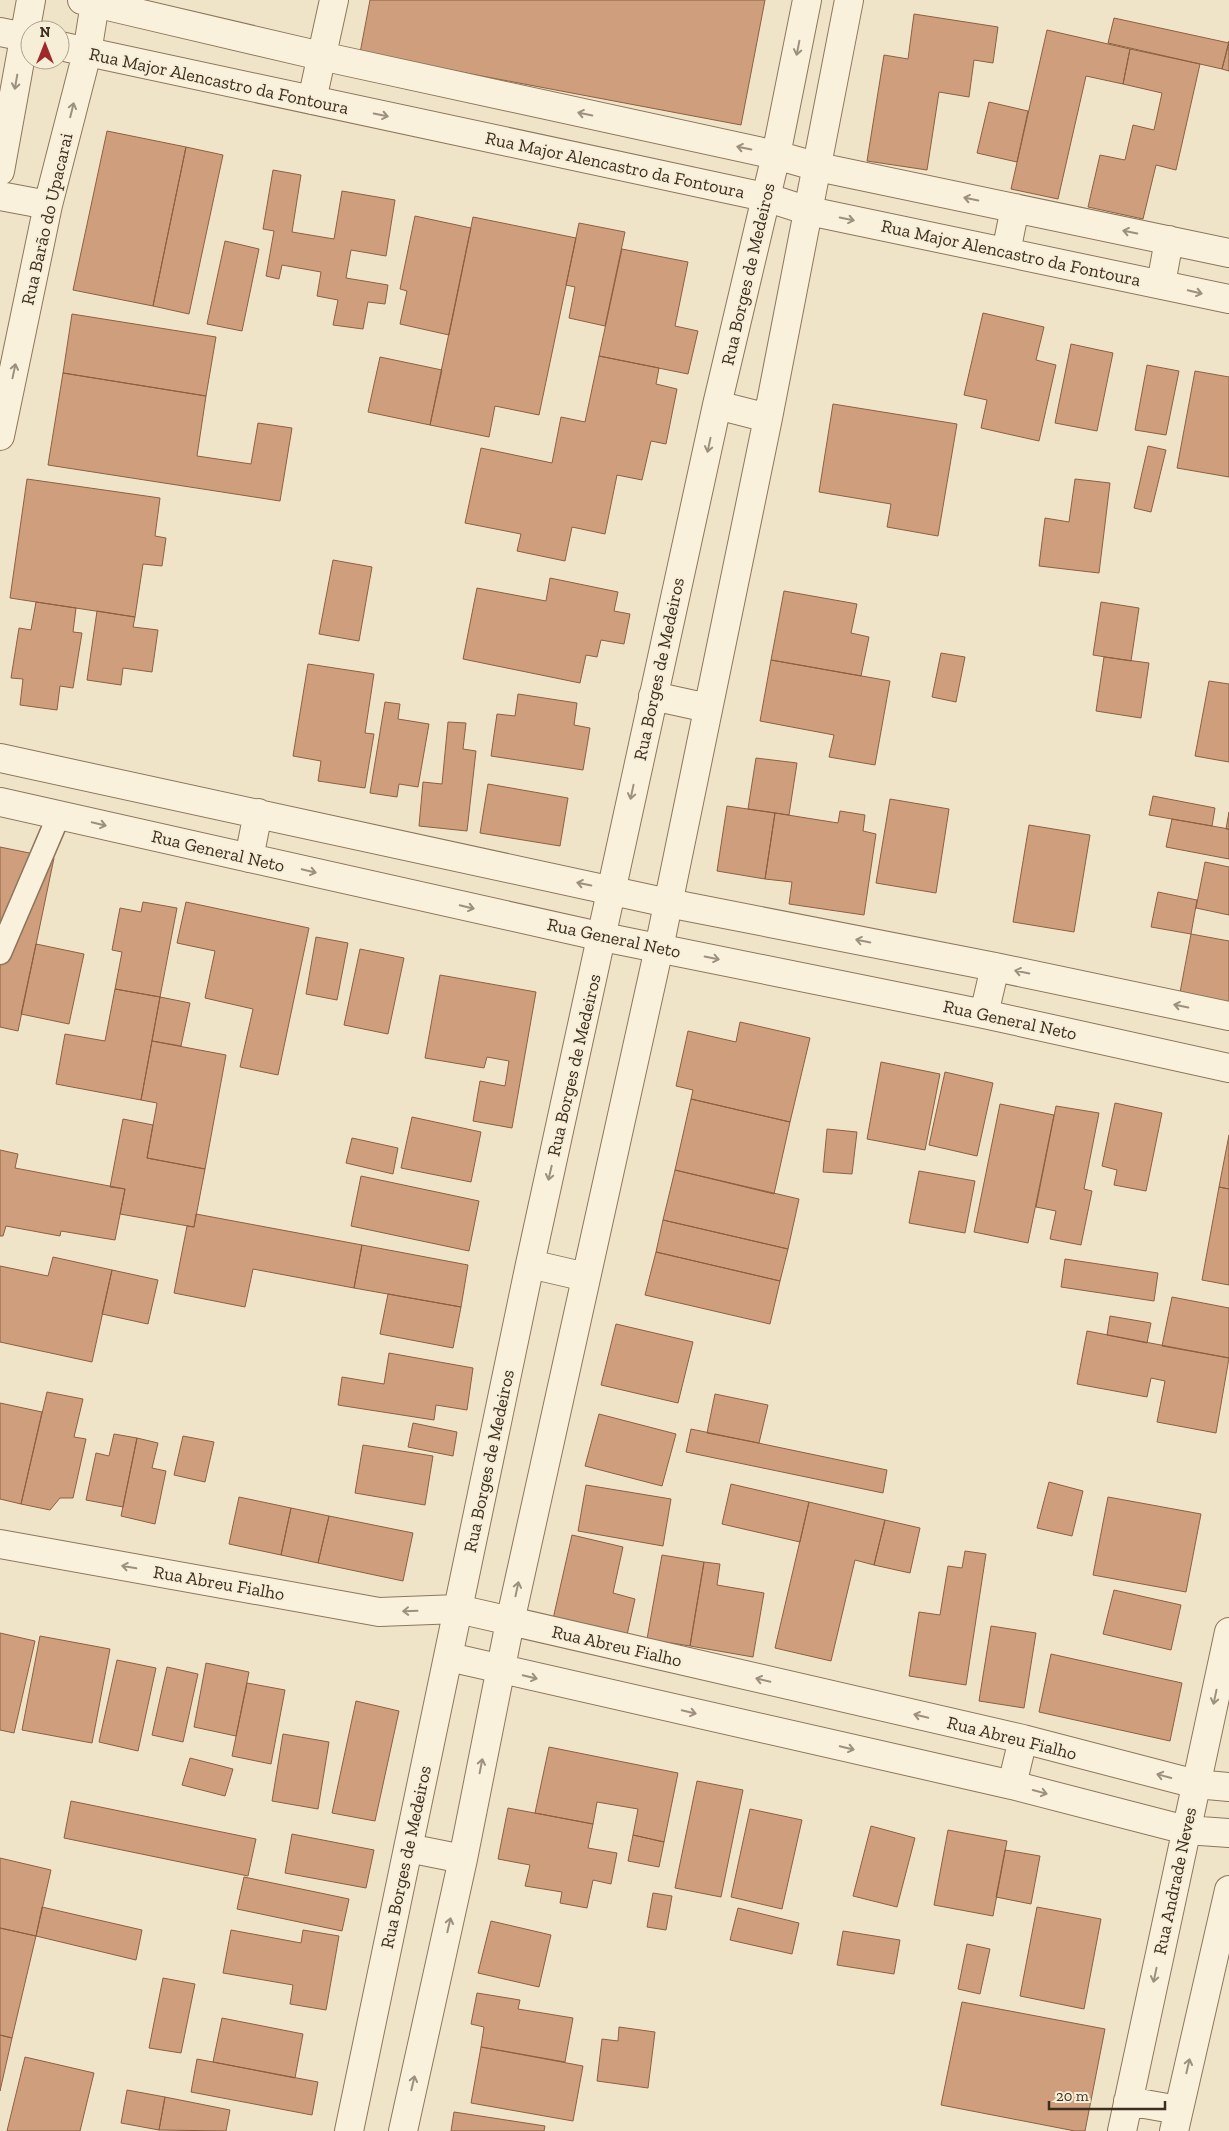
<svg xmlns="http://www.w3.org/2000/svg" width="1229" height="2131" font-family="'Zilla Slab',serif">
	<rect width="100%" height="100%" fill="#f0e4c8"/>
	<!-- building -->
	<path fill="#cf9f7d" stroke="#8d5f41" d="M370,0H765L741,125L360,53Z
		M914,14L998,27L993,63L974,60L969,97L939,92L927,170L867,161L884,55L908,59Z
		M1114,18L1229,43L1222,69L1108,43Z
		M1047,30L1130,49L1123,84L1086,76L1058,199L1011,189Z
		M1229,41V71L1222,69Z
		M1130,49L1200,64L1176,170L1156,165L1143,219L1088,207L1100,155L1125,160L1133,125L1154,130L1162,93L1123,84Z
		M989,102L1028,111L1017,162L977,153Z
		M107,131L186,147L153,306L73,290Z
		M186,147L223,155L189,314L153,306Z
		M273,170L301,175L292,232L334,239L342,191L395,200L386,256L351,250L346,278L388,285L385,304L368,302L363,329L333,325L338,300L317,296L321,272L282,265L279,279L266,276L274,231L263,229Z
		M415,216L471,228L449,335L400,324L407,291L400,289Z
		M473,217L576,238L539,415L495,406L489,437L430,425Z
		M579,223L625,232L605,326L569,318L575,287L566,285Z
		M225,241L259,249L242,331L207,324Z
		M622,249L688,262L675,326L698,331L688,374L599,356Z
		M983,313L1044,327L1036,360L1056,365L1039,441L981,428L987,400L964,395Z
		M72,314L216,337L206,396L63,373Z
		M1071,344L1113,353L1097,431L1055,423Z
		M599,356L659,368L656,384L677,389L666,444L651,441L642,480L617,475L605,534L572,527L565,561L517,551L521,534L465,523L481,448L552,463L561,417L585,422Z
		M380,357L442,370L430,425L368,412Z
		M1147,365L1179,371L1166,435L1135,430Z
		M1195,371L1229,377V477L1177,468Z
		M63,373L206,396L197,456L251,464L258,423L292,428L280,501L48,465Z
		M833,404L957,424L938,536L887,527L891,504L819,492Z
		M1148,446L1166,450L1151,512L1134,508Z
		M27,479L160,498L155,536L166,538L162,566L143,564L135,617L10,598Z
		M1075,479L1110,483L1099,573L1039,566L1045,518L1069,522Z
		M333,560L372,567L359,641L319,634Z
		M550,578L618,592L614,611L630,614L624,644L601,640L597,657L586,655L580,683L463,659L477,588L546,601Z
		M784,591L857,604L851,633L869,637L861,676L771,660Z
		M36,602L76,608L73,632L82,633L73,688L60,686L57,710L20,705L23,679L11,678L19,628L31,630Z
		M1101,602L1139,608L1131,661L1093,655Z
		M97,611L135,617L133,627L158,630L152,672L123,668L121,685L87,680Z
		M941,653L965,657L956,702L932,697Z
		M1104,657L1149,663L1141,718L1096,711Z
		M771,660L890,681L875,765L829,757L834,735L760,721Z
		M308,664L374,674L365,733L374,734L365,788L318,781L321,761L293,756Z
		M1209,681L1229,684V762L1195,756Z
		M518,694L577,703L574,725L590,728L583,770L491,756L497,714L515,716Z
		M385,702L400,704L398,719L429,724L418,787L399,784L397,797L370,793Z
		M448,722L466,723L463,749L476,751L467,831L419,826L423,782L442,784Z
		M756,758L797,763L789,815L748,809Z
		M488,784L568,798L560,846L480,833Z
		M1153,796L1215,808L1212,826L1149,815Z
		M890,799L949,809L936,893L876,883Z
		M727,806L775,813L765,879L717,871Z
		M840,811L865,815L863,831L876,834L864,915L789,904L792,882L765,879L775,813L838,823Z
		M1229,812V829H1226Z
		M1172,819L1229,829V859L1166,847Z
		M1029,825L1090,835L1074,932L1013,922Z
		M0,847L54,858L18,1031L0,1027Z
		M1205,862L1229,867V915L1196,908Z
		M1158,892L1197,900L1191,934L1151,927Z
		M143,902L177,908L160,997L115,989L122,952L112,950L120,908L141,912Z
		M186,902L309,928L278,1075L240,1067L253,1009L205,998L215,951L177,943Z
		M1191,934L1229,941V1008L1179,998Z
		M316,937L348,943L337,1000L306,994Z
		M36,944L84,954L69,1024L21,1014Z
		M360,949L404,958L388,1034L344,1025Z
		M440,975L536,992L512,1128L473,1121L480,1081L505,1086L509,1061L487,1057L484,1068L425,1058Z
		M115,989L160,997L141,1100L56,1084L65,1034L105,1041Z
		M160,997L190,1003L181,1046L152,1041Z
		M740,1022L810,1038L790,1122L691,1099L693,1090L676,1086L688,1031L736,1042Z
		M152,1041L226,1055L205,1169L147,1158L157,1103L141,1100Z
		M881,1062L940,1074L925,1150L867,1139Z
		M945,1072L993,1083L977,1156L929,1145Z
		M691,1099L790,1122L774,1194L675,1170Z
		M1115,1103L1162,1113L1146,1191L1114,1185L1117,1170L1102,1166Z
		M1000,1104L1054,1115L1028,1243L974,1232Z
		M1056,1106L1099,1113L1084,1189L1092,1191L1081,1245L1050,1239L1056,1211L1036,1207Z
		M412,1117L481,1132L471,1182L401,1168Z
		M123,1119L153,1125L147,1158L205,1169L194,1227L120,1214L125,1189L110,1187Z
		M827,1129L857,1132L852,1174L823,1172Z
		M1229,1135V1189L1219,1187Z
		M352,1138L398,1148L393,1174L346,1163Z
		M0,1150L18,1154L15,1168L125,1189L115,1240L61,1231L60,1236L6,1226L3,1236H0Z
		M675,1170L799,1199L788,1249L663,1220Z
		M919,1171L975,1181L965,1233L909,1223Z
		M361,1176L479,1201L469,1251L351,1226Z
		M1219,1187L1229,1189V1285L1202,1280Z
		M196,1214L362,1245L354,1288L253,1269L245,1307L174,1293L187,1226L194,1227Z
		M663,1220L788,1249L780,1281L656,1252Z
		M362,1245L468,1265L461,1307L354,1288Z
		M656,1252L780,1281L770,1324L645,1295Z
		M53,1257L112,1270L92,1362L0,1342V1266L48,1276Z
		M1065,1259L1158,1273L1154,1301L1061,1287Z
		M112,1270L158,1280L148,1324L102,1314Z
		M388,1294L461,1307L453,1348L380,1334Z
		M1172,1297L1229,1308V1358L1162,1346Z
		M1110,1316L1151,1323L1147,1343L1107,1335Z
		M616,1324L693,1342L678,1403L601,1385Z
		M1087,1331L1229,1358L1216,1433L1157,1422L1165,1381L1151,1378L1147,1397L1077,1384Z
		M389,1353L473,1368L467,1410L436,1405L434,1420L338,1405L342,1377L384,1384Z
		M47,1392L83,1399L74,1437L86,1439L73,1498H60L50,1510L21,1504Z
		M715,1394L768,1405L759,1443L707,1433Z
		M0,1403L42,1412L21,1504L0,1499Z
		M599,1414L676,1434L662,1486L585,1466Z
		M413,1423L457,1432L453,1456L408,1447Z
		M691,1429L887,1470L883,1493L686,1452Z
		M114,1434L137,1438L123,1507L86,1500L96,1453L109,1456Z
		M183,1436L214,1442L205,1482L174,1475Z
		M137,1438L158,1443L152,1468L166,1471L155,1524L121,1516Z
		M363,1445L433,1456L425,1505L355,1493Z
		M1049,1482L1083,1491L1072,1536L1037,1528Z
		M731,1484L809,1502L800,1542L722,1524Z
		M586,1485L671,1499L663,1546L578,1531Z
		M239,1497L291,1508L281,1555L229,1544Z
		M1108,1497L1201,1514L1186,1592L1093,1575Z
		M809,1502L885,1520L874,1565L855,1560L831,1661L775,1648Z
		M291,1508L329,1516L318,1563L281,1555Z
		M329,1516L413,1533L403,1581L318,1563Z
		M885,1520L920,1528L910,1573L874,1565Z
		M572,1535L623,1547L613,1593L635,1599L627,1635L553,1619Z
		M965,1551L986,1554L966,1685L909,1676L919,1612L940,1615L948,1566L962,1568Z
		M662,1555L704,1562L690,1646L647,1639Z
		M704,1562L720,1564L717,1585L764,1593L753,1657L690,1646Z
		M1114,1590L1181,1605L1171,1650L1103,1634Z
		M991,1626L1036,1633L1024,1708L979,1701Z
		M0,1633L35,1641L14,1733L0,1730Z
		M40,1636L110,1649L92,1743L22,1730Z
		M1051,1654L1182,1683L1170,1741L1039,1712Z
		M117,1660L156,1668L138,1751L99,1742Z
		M206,1663L249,1672L236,1736L194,1727Z
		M167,1667L198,1674L183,1742L152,1735Z
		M247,1683L285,1690L271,1764L232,1756Z
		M356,1701L399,1711L375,1821L332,1813Z
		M283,1734L329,1742L318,1809L272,1801Z
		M549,1747L678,1773L664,1842L633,1835L638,1809L597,1802L593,1824L535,1813Z
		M190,1758L233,1769L225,1796L182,1785Z
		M697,1781L743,1790L721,1897L675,1888Z
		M71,1801L256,1839L248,1876L64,1838Z
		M508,1808L593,1824L588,1848L617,1853L611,1884L593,1880L587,1908L560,1903L562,1892L525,1886L530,1865L498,1859Z
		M750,1809L802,1820L782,1909L731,1897Z
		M871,1826L915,1838L897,1907L853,1896Z
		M948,1830L1007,1841L993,1916L934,1905Z
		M292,1834L374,1850L366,1888L285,1873Z
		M633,1835L664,1842L659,1867L628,1861Z
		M1005,1850L1040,1856L1031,1904L996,1897Z
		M0,1858L51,1870L36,1936L0,1928Z
		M244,1877L349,1899L342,1931L237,1909Z
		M653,1893L672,1896L666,1930L647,1927Z
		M42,1907L142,1930L136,1960L36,1936Z
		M1037,1907L1101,1919L1084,2009L1020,1996Z
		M738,1908L799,1923L792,1954L730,1940Z
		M491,1921L551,1935L539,1987L478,1973Z
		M0,1928L36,1936L12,2038L0,2035Z
		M231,1930L301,1943L303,1930L339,1936L326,2010L290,2004L293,1985L223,1973Z
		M843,1931L900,1940L894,1974L837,1965Z
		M967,1944L990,1949L980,1994L958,1989Z
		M163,1978L195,1984L181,2053L149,2048Z
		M477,1993L520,2000L518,2009L573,2018L565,2062L481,2047L484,2027L471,2024Z
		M962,2002L1105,2029L1085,2131H1075L941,2105Z
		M222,2018L303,2034L295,2078L213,2062Z
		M619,2027L655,2032L648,2088L597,2081L602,2039L618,2041Z
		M0,2035L12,2038L0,2091Z
		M481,2047L583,2066L573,2121L471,2103Z
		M25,2057L94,2073L80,2131H7Z
		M197,2059L318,2082L312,2115L191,2092Z
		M127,2090L165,2097L159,2130L121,2123Z
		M165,2097L230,2110L226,2131L159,2130Z
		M454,2112L545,2126L544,2131H451Z"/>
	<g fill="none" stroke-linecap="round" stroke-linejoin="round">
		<defs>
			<path id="service" d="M0,953L59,815"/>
			<path id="minor" d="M82,0L321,56L776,155L818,167L1229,253
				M0,32L30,38
				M60,46L765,197L809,211L1229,299
				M312,100L334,0
				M0,171L31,0
				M0,196L48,205
				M1006,252L1015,208
				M1161,284L1169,240
				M717,405L768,418
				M0,436L48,205L87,53L95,3
				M653,696L708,708
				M530,1264L586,1277
				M0,1544L379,1612L458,1609L1023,1739L1196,1784L1229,1787
				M449,1657L1012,1785L1186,1830L1229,1833
				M1012,1785L1023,1739
				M408,1848L463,1859
				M1128,2101L1178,2110
				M349,2131L530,1264L717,405L776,155L807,0
				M403,2131L463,1859L510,1622L659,948L768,418L849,0
				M1122,2131L1229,1632
				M1174,2131L1229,1890"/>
			<path id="tertiary" d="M0,758L668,903L995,967L1229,1016
				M0,802L603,937L984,1014L1229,1068
				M249,858L258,813
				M984,1014L995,967"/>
		</defs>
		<!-- service casing -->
		<use href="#service" stroke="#8d765c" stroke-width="25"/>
		<!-- minor casing -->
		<use href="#minor" stroke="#8d765c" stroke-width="30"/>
		<!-- tertiary casing -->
		<use href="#tertiary" stroke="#8d765c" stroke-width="30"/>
		<!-- service -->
		<use href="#service" stroke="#faf1dc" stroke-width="22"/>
		<!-- minor -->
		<use href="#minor" stroke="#faf1dc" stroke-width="28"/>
		<!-- tertiary -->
		<use href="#tertiary" stroke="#faf1dc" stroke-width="28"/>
	</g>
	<!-- one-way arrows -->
	<defs><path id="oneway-shaft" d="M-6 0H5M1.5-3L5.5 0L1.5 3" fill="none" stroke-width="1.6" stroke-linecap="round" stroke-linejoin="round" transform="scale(1.25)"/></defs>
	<g stroke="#9c907e">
		<use href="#oneway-shaft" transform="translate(798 48) rotate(101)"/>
		<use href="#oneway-shaft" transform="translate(16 82) rotate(100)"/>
		<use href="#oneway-shaft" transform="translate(72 110) rotate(-76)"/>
		<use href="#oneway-shaft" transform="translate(585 114) rotate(-168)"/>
		<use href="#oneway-shaft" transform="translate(381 115) rotate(12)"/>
		<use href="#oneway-shaft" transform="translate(744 148) rotate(-168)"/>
		<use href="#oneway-shaft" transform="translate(971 199) rotate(-168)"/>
		<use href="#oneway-shaft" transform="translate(847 219) rotate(12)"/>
		<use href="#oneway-shaft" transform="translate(1130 232) rotate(-168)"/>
		<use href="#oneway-shaft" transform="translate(1195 292) rotate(13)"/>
		<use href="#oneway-shaft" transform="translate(14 371) rotate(-78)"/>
		<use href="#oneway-shaft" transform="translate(709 445) rotate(102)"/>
		<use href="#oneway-shaft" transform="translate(632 792) rotate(102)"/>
		<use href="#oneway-shaft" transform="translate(99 824) rotate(13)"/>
		<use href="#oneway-shaft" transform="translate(309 871) rotate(13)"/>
		<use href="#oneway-shaft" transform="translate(584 884) rotate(-168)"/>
		<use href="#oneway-shaft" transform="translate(467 907) rotate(13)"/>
		<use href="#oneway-shaft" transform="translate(863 941) rotate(-169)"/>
		<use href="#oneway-shaft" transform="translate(712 958) rotate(11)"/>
		<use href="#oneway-shaft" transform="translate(1022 972) rotate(-168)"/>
		<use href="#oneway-shaft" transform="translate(1181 1006) rotate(-168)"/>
		<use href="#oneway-shaft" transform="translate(550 1173) rotate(103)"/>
		<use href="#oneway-shaft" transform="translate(129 1567) rotate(-170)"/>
		<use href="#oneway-shaft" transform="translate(517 1589) rotate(-78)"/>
		<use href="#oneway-shaft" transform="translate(410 1611) rotate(178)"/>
		<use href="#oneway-shaft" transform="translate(530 1677) rotate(13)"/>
		<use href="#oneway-shaft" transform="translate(763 1680) rotate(-167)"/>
		<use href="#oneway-shaft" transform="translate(1215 1697) rotate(102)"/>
		<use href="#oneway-shaft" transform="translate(689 1712) rotate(13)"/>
		<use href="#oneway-shaft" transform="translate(921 1716) rotate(-167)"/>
		<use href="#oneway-shaft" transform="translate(847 1748) rotate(13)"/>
		<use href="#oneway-shaft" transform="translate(481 1766) rotate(-79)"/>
		<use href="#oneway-shaft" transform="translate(1164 1776) rotate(-165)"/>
		<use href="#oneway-shaft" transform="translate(1040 1792) rotate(15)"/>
		<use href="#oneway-shaft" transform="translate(449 1925) rotate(-77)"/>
		<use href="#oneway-shaft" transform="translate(1155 1975) rotate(102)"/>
		<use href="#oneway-shaft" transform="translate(1188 2066) rotate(-77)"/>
		<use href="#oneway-shaft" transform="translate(413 2083) rotate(-77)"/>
	</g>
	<g text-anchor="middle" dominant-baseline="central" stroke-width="4" stroke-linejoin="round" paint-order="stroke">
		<!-- street labels -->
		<g font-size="18" fill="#3d2e20" stroke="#f7eed8">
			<text transform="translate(219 81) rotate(12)">Rua Major Alencastro da Fontoura</text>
			<text transform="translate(615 165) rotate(12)">Rua Major Alencastro da Fontoura</text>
			<text transform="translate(47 219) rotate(-77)">Rua Barão do Upacarai</text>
			<text transform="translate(1011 253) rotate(12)">Rua Major Alencastro da Fontoura</text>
			<text transform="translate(748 274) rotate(-77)">Rua Borges de Medeiros</text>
			<text transform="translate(659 669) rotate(-78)">Rua Borges de Medeiros</text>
			<text transform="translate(218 851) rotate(13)">Rua General Neto</text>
			<text transform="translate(614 938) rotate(12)">Rua General Neto</text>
			<text transform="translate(1010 1020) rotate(12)">Rua General Neto</text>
			<text transform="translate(574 1065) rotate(-77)">Rua Borges de Medeiros</text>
			<text transform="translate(489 1461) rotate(-78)">Rua Borges de Medeiros</text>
			<text transform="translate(219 1583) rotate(10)">Rua Abreu Fialho</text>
			<text transform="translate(617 1646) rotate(13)">Rua Abreu Fialho</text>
			<text transform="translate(1012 1738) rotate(14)">Rua Abreu Fialho</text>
			<text transform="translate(406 1857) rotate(-78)">Rua Borges de Medeiros</text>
			<text transform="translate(1175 1881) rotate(-78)">Rua Andrade Neves</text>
		</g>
	</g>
	<!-- north arrow -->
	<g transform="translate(45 45)"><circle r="24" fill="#f7eed8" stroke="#ada18e"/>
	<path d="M0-4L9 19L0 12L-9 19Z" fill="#9e2a2b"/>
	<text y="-8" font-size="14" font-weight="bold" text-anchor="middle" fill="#3d2e20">N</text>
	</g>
	<!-- scale -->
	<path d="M1049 2101v8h116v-8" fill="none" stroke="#3d2e20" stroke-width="2.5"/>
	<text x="1056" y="2101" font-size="15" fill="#3d2e20" stroke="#f7eed8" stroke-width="4" paint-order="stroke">20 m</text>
</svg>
